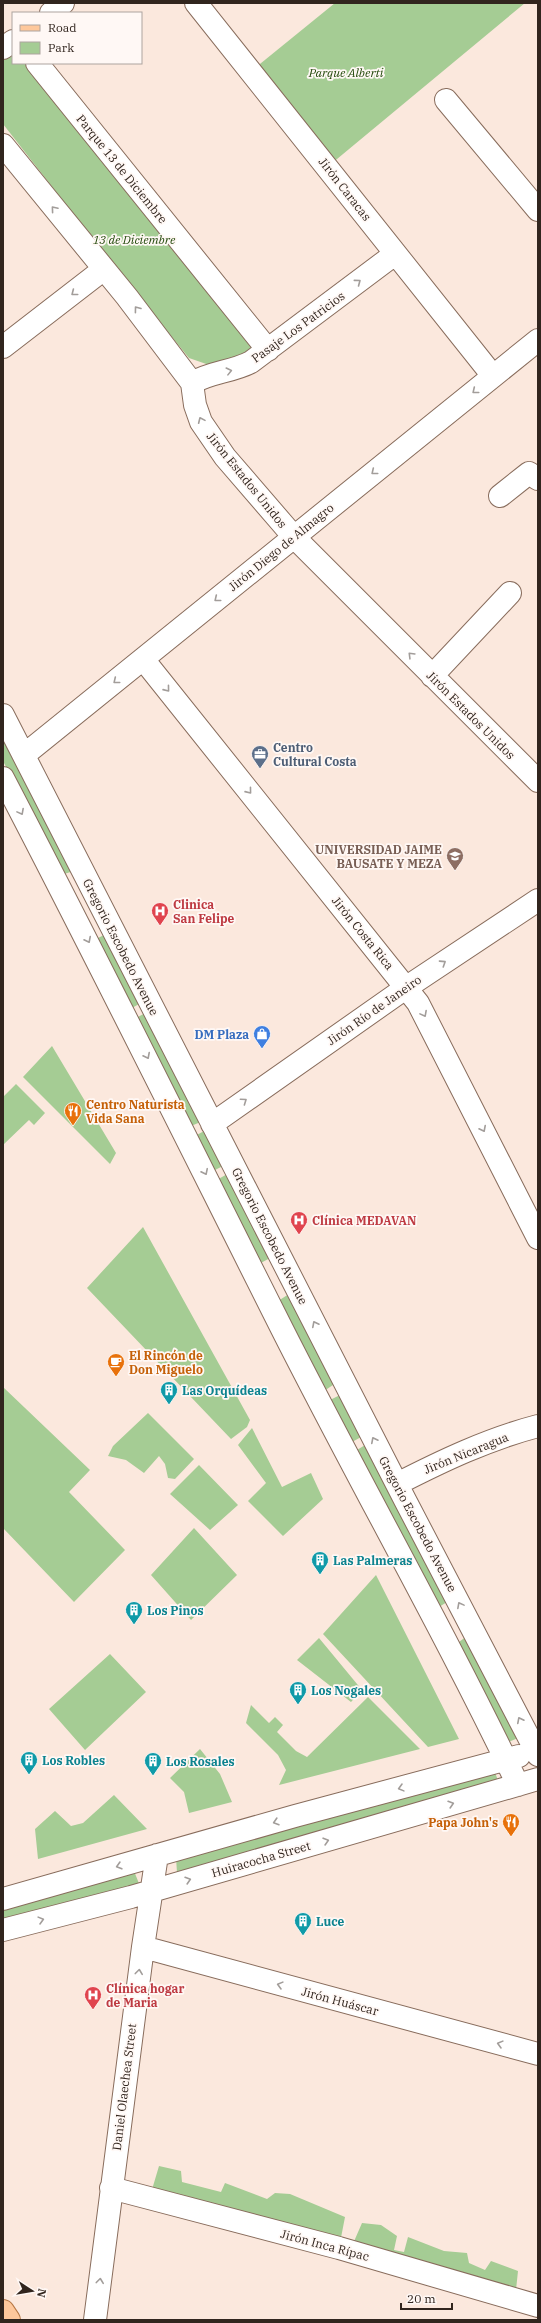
<svg xmlns="http://www.w3.org/2000/svg" width="541" height="2323" font-family="'IBM Plex Serif',serif">
	<rect width="100%" height="100%" fill="#fbe8dd"/>
	<!-- green -->
	<path fill="#a5cc94" d="M335,3H525L331,164L255,68Z
		M13,54V63H34L262,346L239,364L212,366L189,358L110,261L3,124V60Z
		M3,729L77,870L61,875L3,761Z
		M110,932L146,1000L132,1008L96,939Z
		M149,1011L203,1121L191,1126L136,1018Z
		M52,1046L116,1153L110,1164L23,1077Z
		M16,1084L45,1113L34,1125L29,1120L3,1145V1097Z
		M206,1130L225,1165L211,1172L193,1137Z
		M229,1173L272,1257L257,1265L215,1181Z
		M143,1227L250,1420L247,1427L231,1439L87,1288Z
		M289,1294L336,1383L324,1391L278,1301Z
		M3,1387L90,1470L69,1492L125,1550L74,1602L3,1528Z
		M340,1395L363,1436L352,1442L330,1400Z
		M148,1413L194,1459L175,1479L168,1478L165,1464L159,1456L144,1473L126,1460L108,1456L113,1446Z
		M252,1428L282,1487L311,1473L323,1499L283,1536L248,1501L266,1483L238,1445Z
		M370,1442L447,1602L439,1607L357,1450Z
		M199,1465L238,1505L210,1530L170,1494Z
		M194,1528L237,1575L191,1620L151,1575Z
		M376,1575L459,1739L428,1747L323,1634Z
		M467,1636L518,1738L506,1743L455,1645Z
		M319,1638L362,1690L351,1702L297,1660Z
		M110,1654L146,1692L85,1750L49,1709Z
		M368,1697L420,1749L279,1785L286,1770L278,1755L246,1723L251,1705L269,1723L275,1717L283,1725L277,1732L296,1751L307,1757Z
		M200,1749L220,1774L232,1802L189,1813L184,1792L170,1778Z
		M493,1767L500,1786L177,1873L176,1857Z
		M114,1795L147,1829L38,1859L35,1829L55,1811L71,1826L83,1823Z
		M134,1871L140,1886L3,1923V1907Z
		M159,2166L181,2171L182,2182L221,2192L225,2183L267,2199L275,2193L290,2194L345,2217L339,2248L151,2193Z
		M362,2223L381,2225L397,2236L394,2250L404,2252L408,2237L444,2251L467,2253L469,2263L485,2270L491,2261L518,2271L516,2290L352,2246Z"/>
	<g fill="none" stroke-linecap="round" stroke-linejoin="round">
		<defs>
			<path id="minor" d="M196,3L493,376
				M51,13L63,3
				M3,48L13,41
				M37,63L268,350
				M446,100L538,210
				M3,145L127,297L192,383L195,405L201,422L225,457L294,537L538,781
				M3,347L104,269
				M192,383C210,372 232,372 251,362L395,254
				M500,496L529,473L538,479
				M143,659L418,1003L538,1238
				M432,676L510,593
				M3,715L405,1500L538,1755
				M24,755L538,340
				M3,778C96,956 185,1136 275,1315C354,1473 442,1626 518,1785
				M212,1124L407,987L538,900
				M397,1484C442,1461 488,1439 538,1426
				M3,1899L295,1816L519,1756
				M3,1930L131,1897L538,1779
				M143,1947L538,2054
				M111,2188L339,2248L538,2306
				M95,2320L143,1947L157,1855"/>
			<path id="major" d="M3,2311L9,2320"/>
		</defs>
		<!-- minor casing -->
		<use href="#minor" stroke="#886c5c" stroke-width="24"/>
		<!-- major casing -->
		<use href="#major" stroke="#b67745" stroke-width="24"/>
		<!-- minor -->
		<use href="#minor" stroke="#fff" stroke-width="22"/>
		<!-- major -->
		<use href="#major" stroke="#fec89c" stroke-width="22"/>
	</g>
	<!-- one-way arrows -->
	<defs><path id="oneway-chevron" d="M-2-3.5L2.5 0L-2 3.5" fill="none" stroke-width="1.6" stroke-linecap="round" stroke-linejoin="round"/></defs>
	<g stroke="#a29d9a">
		<use href="#oneway-chevron" transform="translate(54 209) rotate(-130)"/>
		<use href="#oneway-chevron" transform="translate(358 282) rotate(-37)"/>
		<use href="#oneway-chevron" transform="translate(74 293) rotate(142)"/>
		<use href="#oneway-chevron" transform="translate(137 309) rotate(-127)"/>
		<use href="#oneway-chevron" transform="translate(229 371) rotate(-14)"/>
		<use href="#oneway-chevron" transform="translate(475 391) rotate(141)"/>
		<use href="#oneway-chevron" transform="translate(201 420) rotate(-114)"/>
		<use href="#oneway-chevron" transform="translate(374 472) rotate(141)"/>
		<use href="#oneway-chevron" transform="translate(217 599) rotate(141)"/>
		<use href="#oneway-chevron" transform="translate(411 655) rotate(-135)"/>
		<use href="#oneway-chevron" transform="translate(116 681) rotate(141)"/>
		<use href="#oneway-chevron" transform="translate(167 689) rotate(51)"/>
		<use href="#oneway-chevron" transform="translate(249 791) rotate(51)"/>
		<use href="#oneway-chevron" transform="translate(21 812) rotate(62)"/>
		<use href="#oneway-chevron" transform="translate(88 940) rotate(63)"/>
		<use href="#oneway-chevron" transform="translate(443 963) rotate(-33)"/>
		<use href="#oneway-chevron" transform="translate(424 1014) rotate(62)"/>
		<use href="#oneway-chevron" transform="translate(147 1056) rotate(63)"/>
		<use href="#oneway-chevron" transform="translate(244 1101) rotate(-35)"/>
		<use href="#oneway-chevron" transform="translate(483 1129) rotate(63)"/>
		<use href="#oneway-chevron" transform="translate(205 1172) rotate(64)"/>
		<use href="#oneway-chevron" transform="translate(315 1324) rotate(-117)"/>
		<use href="#oneway-chevron" transform="translate(374 1440) rotate(-117)"/>
		<use href="#oneway-chevron" transform="translate(460 1605) rotate(-118)"/>
		<use href="#oneway-chevron" transform="translate(520 1720) rotate(-117)"/>
		<use href="#oneway-chevron" transform="translate(401 1788) rotate(165)"/>
		<use href="#oneway-chevron" transform="translate(451 1804) rotate(-17)"/>
		<use href="#oneway-chevron" transform="translate(276 1822) rotate(163)"/>
		<use href="#oneway-chevron" transform="translate(326 1841) rotate(-16)"/>
		<use href="#oneway-chevron" transform="translate(119 1866) rotate(164)"/>
		<use href="#oneway-chevron" transform="translate(188 1880) rotate(-17)"/>
		<use href="#oneway-chevron" transform="translate(41 1920) rotate(-15)"/>
		<use href="#oneway-chevron" transform="translate(139 1972) rotate(-83)"/>
		<use href="#oneway-chevron" transform="translate(280 1985) rotate(-165)"/>
		<use href="#oneway-chevron" transform="translate(500 2044) rotate(-165)"/>
		<use href="#oneway-chevron" transform="translate(100 2281) rotate(-83)"/>
	</g>
	<!-- icons -->
	<defs>
		<symbol id="office-pin" viewBox="-11 -11 22 30"><path d="M0 17L-7.5 6A9.5 9.5 0 1 1 7.5 6Z" fill="#5c6f8a" stroke="#fff8f5"/><path d="M-6-3h4V-5.5h4V-3h4V5H-6ZM-1-4.5V-3h2v-1.5ZM-6 0V1H6V0Z" fill="#fff"/></symbol>
		<symbol id="university-pin" viewBox="-11 -11 22 30"><path d="M0 17L-7.5 6A9.5 9.5 0 1 1 7.5 6Z" fill="#8d6e63" stroke="#fff8f5"/><path d="M0-5L7-2L0 1L-7-2ZM-4 1L0 2.5L4 1V4Q0 6-4 4Z" fill="#fff"/></symbol>
		<symbol id="hospital-pin" viewBox="-11 -11 22 30"><path d="M0 17L-7.5 6A9.5 9.5 0 1 1 7.5 6Z" fill="#e0444e" stroke="#fff8f5"/><path d="M-5-5h3v3.5h4V-5h3V5h-3V1.5h-4V5h-3Z" fill="#fff"/></symbol>
		<symbol id="shop-pin" viewBox="-11 -11 22 30"><path d="M0 17L-7.5 6A9.5 9.5 0 1 1 7.5 6Z" fill="#3f7fe0" stroke="#fff8f5"/><path d="M-5-2.5h2.3a2.7 3.5 0 0 1 5.4 0H5L5.5 6h-11ZM-1.5-2.5h3a1.5 2.3 0 0 0-3 0Z" fill="#fff"/></symbol>
		<symbol id="restaurant-pin" viewBox="-11 -11 22 30"><path d="M0 17L-7.5 6A9.5 9.5 0 1 1 7.5 6Z" fill="#e8710a" stroke="#fff8f5"/><path d="M-5-6h1v4h1v-4h1v4h1v-4h1v5L-1.5 .5V6h-2V.5L-5-1ZM5-6V6H3V1.5H1.5Q1.5-4 5-6Z" fill="#fff"/></symbol>
		<symbol id="cafe-pin" viewBox="-11 -11 22 30"><path d="M0 17L-7.5 6A9.5 9.5 0 1 1 7.5 6Z" fill="#e8710a" stroke="#fff8f5"/><path d="M-5.5-4.5H6V0H3Q3 3.5 0 3.5H-2.5Q-5.5 3.5-5.5 0ZM3-3.2v2h1.7v-2ZM-6 4.5H4V6H-6Z" fill="#fff"/></symbol>
		<symbol id="building-pin" viewBox="-11 -11 22 30"><path d="M0 17L-7.5 6A9.5 9.5 0 1 1 7.5 6Z" fill="#0f9aa8" stroke="#fff8f5"/><path d="M-4-6H4V6H1V3H-1V6H-4ZM-2.5-4.3h1.7v1.8h-1.7ZM.8-4.3h1.7v1.8H.8ZM-2.5-1h1.7V.8h-1.7ZM.8-1h1.7V.8H.8Z" fill="#fff"/></symbol>
	</defs>
	<g fill-rule="evenodd">
		<use href="#office-pin" x="250" y="744" width="20" height="27"/>
		<use href="#university-pin" x="445" y="846" width="20" height="27"/>
		<use href="#hospital-pin" x="150" y="901" width="20" height="27"/>
		<use href="#shop-pin" x="252" y="1024" width="20" height="27"/>
		<use href="#restaurant-pin" x="63" y="1101" width="20" height="27"/>
		<use href="#hospital-pin" x="289" y="1210" width="20" height="27"/>
		<use href="#cafe-pin" x="106" y="1352" width="20" height="27"/>
		<use href="#building-pin" x="159" y="1380" width="20" height="27"/>
		<use href="#building-pin" x="310" y="1550" width="20" height="27"/>
		<use href="#building-pin" x="124" y="1600" width="20" height="27"/>
		<use href="#building-pin" x="288" y="1680" width="20" height="27"/>
		<use href="#building-pin" x="19" y="1750" width="20" height="27"/>
		<use href="#building-pin" x="143" y="1751" width="20" height="27"/>
		<use href="#restaurant-pin" x="501" y="1812" width="20" height="27"/>
		<use href="#building-pin" x="293" y="1911" width="20" height="27"/>
		<use href="#hospital-pin" x="83" y="1985" width="20" height="27"/>
	</g>
	<g text-anchor="middle" dominant-baseline="central" stroke-width="3.5" stroke-linejoin="round" paint-order="stroke">
		<!-- park labels -->
		<g font-size="12" font-style="italic" fill="#244a0c" stroke="#fff8f5">
			<text x="346" y="72">Parque Alberti</text>
			<text x="134" y="239">13 de Diciembre</text>
		</g>
		<!-- street labels -->
		<g font-size="12" fill="#31251e" stroke="#fff8f5">
			<text transform="translate(122 169) rotate(51)">Parque 13 de Diciembre</text>
			<text transform="translate(345 189) rotate(52)">Jirón Caracas</text>
			<text transform="translate(298 327) rotate(-36)">Pasaje Los Patricios</text>
			<text transform="translate(247 480) rotate(51)">Jirón Estados Unidos</text>
			<text transform="translate(281 547) rotate(-39)">Jirón Diego de Almagro</text>
			<text transform="translate(471 715) rotate(45)">Jirón Estados Unidos</text>
			<text transform="translate(363 933) rotate(51)">Jirón Costa Rica</text>
			<text transform="translate(121 947) rotate(63)">Gregorio Escobedo Avenue</text>
			<text transform="translate(374 1010) rotate(-35)">Jirón Río de Janeiro</text>
			<text transform="translate(270 1236) rotate(63)">Gregorio Escobedo Avenue</text>
			<text transform="translate(466 1453) rotate(-22)">Jirón Nicaragua</text>
			<text transform="translate(418 1524) rotate(62)">Gregorio Escobedo Avenue</text>
			<text transform="translate(261 1859) rotate(-16)">Huiracocha Street</text>
			<text transform="translate(340 2001) rotate(15)">Jirón Huáscar</text>
			<text transform="translate(124 2087) rotate(-83)">Daniel Olaechea Street</text>
			<text transform="translate(325 2245) rotate(15)">Jirón Inca Rípac</text>
		</g>
		<!-- service labels -->
		<g font-size="12" font-weight="bold" fill="#4e5e75" stroke="#fff8f5" text-anchor="start">
			<text x="273" y="747">Centro<tspan x="273" dy="14">Cultural Costa</tspan></text>
		</g>
		<!-- education labels -->
		<g font-size="12" font-weight="bold" fill="#785e54" stroke="#fff8f5" text-anchor="end">
			<text x="442" y="849">UNIVERSIDAD JAIME<tspan x="442" dy="14">BAUSATE Y MEZA</tspan></text>
		</g>
		<!-- health labels -->
		<g font-size="12" font-weight="bold" fill="#be3a42" stroke="#fff8f5" text-anchor="start">
			<text x="173" y="904">Clinica<tspan x="173" dy="14">San Felipe</tspan></text>
			<text x="312" y="1220">Clínica MEDAVAN</text>
			<text x="106" y="1988">Clínica hogar<tspan x="106" dy="14">de Maria</tspan></text>
		</g>
		<!-- shop labels -->
		<g font-size="12" font-weight="bold" fill="#366cbe" stroke="#fff8f5" text-anchor="end">
			<text x="249" y="1034">DM Plaza</text>
		</g>
		<!-- food labels -->
		<g font-size="12" font-weight="bold" fill="#c56008" stroke="#fff8f5" text-anchor="start">
			<text x="86" y="1104">Centro Naturista<tspan x="86" dy="14">Vida Sana</tspan></text>
			<text x="129" y="1355">El Rincón de<tspan x="129" dy="14">Don Miguelo</tspan></text>
			<text x="498" y="1822" text-anchor="end">Papa John's</text>
		</g>
		<!-- culture labels -->
		<g font-size="12" font-weight="bold" fill="#0d838f" stroke="#fff8f5" text-anchor="start">
			<text x="182" y="1390">Las Orquídeas</text>
			<text x="333" y="1560">Las Palmeras</text>
			<text x="147" y="1610">Los Pinos</text>
			<text x="311" y="1690">Los Nogales</text>
			<text x="42" y="1760">Los Robles</text>
			<text x="166" y="1761">Los Rosales</text>
			<text x="316" y="1921">Luce</text>
		</g>
	</g>
	<!-- border -->
	<rect width="541" height="2323" fill="none" stroke="#31251e" stroke-width="8"/>
	<!-- legend -->
	<rect x="12" y="12" width="130" height="52" fill="#fff8f5" stroke="#ada49f"/>
	<rect x="20" y="25" width="20" height="6" fill="#fec89c" stroke="#ada49f"/>
	<text x="48" y="32" font-size="12" fill="#31251e">Road</text>
	<rect x="20" y="42" width="20" height="12" fill="#a5cc94" stroke="#ada49f"/>
	<text x="48" y="52" font-size="12" fill="#31251e">Park</text>
	<!-- north arrow -->
	<g transform="translate(32 2291) rotate(102)" stroke="#fff8f5" stroke-width="3" paint-order="stroke">
	<path d="M0-3L7 15L0 10L-7 15Z" fill="#31251e"/>
	<text y="-6" font-size="11" font-weight="bold" text-anchor="middle" fill="#31251e">N</text>
	</g>
	<!-- scale -->
	<path d="M401 2303v6h51v-6" fill="none" stroke="#31251e" stroke-width="2"/>
	<text x="407" y="2303" font-size="12" fill="#31251e" stroke="#fff8f5" stroke-width="3" paint-order="stroke">20 m</text>
</svg>
